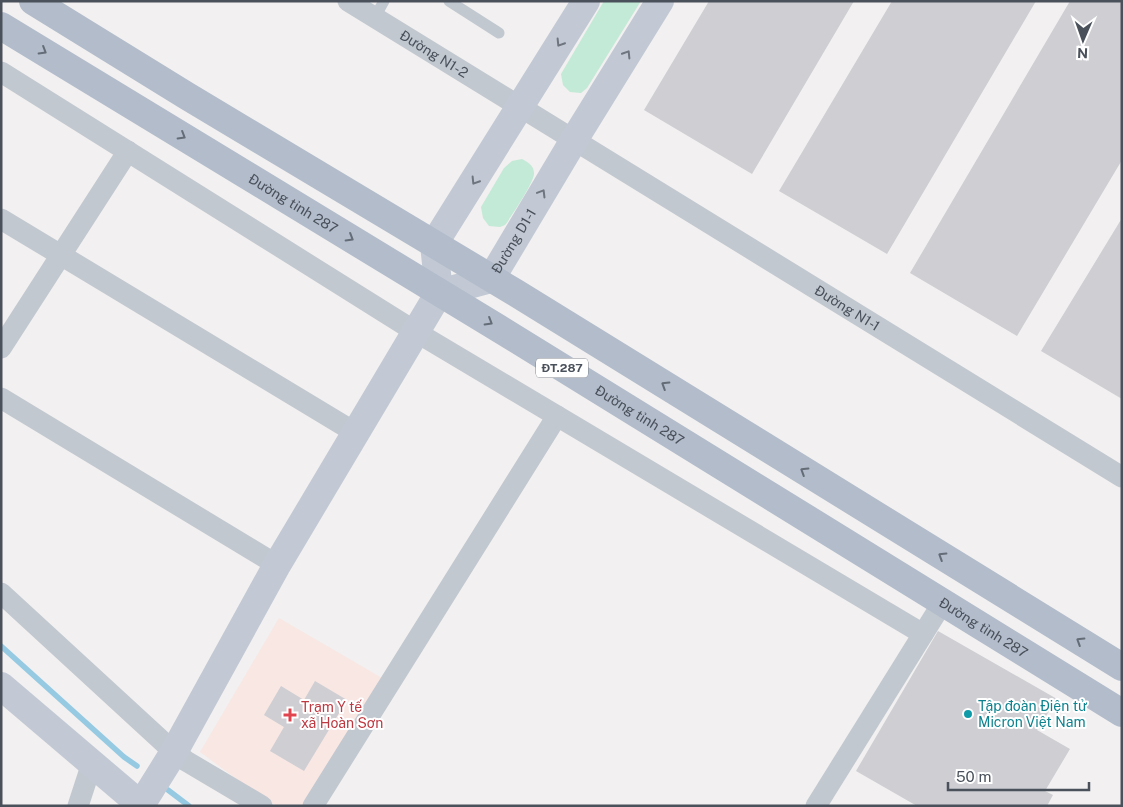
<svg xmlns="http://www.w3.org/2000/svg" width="1123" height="807" font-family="'Public Sans',sans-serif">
	<rect width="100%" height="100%" fill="#f2f0f0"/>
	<!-- medical -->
	<path fill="#f8e7e3" d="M279,618L382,678L305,806H278L264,799L200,752Z"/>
	<!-- green -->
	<path fill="#c3ead6" d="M604,1H641L587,88L581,93L570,92L563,85L561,74Z
		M522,159C528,162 534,166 534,173C535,181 511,217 505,225L500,227L489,226L483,218L481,207L504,168L512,161Z"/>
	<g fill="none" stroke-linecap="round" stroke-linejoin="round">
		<!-- stream -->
		<path stroke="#95cae2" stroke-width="5.5" d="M1,646L124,757L137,766
			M168,790L189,806"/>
	</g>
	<!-- building -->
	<path fill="#ceced3" d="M709,1H854L752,174L644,110Z
		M892,1H1036L887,254L779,191Z
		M1070,1H1122V160L1017,336L910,273Z
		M1122,218V399L1041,351Z
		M938,631L1057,699L1037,730L1070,749L1045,791L1053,795L1047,806H917L856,771Z
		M315,681L347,700L304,771L270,751L284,727L264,715L281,686L304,700Z"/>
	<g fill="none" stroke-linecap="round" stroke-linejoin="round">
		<!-- lane -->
		<path stroke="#c2c8d0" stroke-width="11" d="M449,1L499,33
			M375,17L384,1"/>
		<!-- street -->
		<g stroke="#c2c8d0" stroke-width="21">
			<path id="s1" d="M348,1L1122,477"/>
			<path d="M1,72L416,332L923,634"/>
			<path d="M1,219L356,433"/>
			<path d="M1,348L128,151"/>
			<path d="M1,398L277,565"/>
			<path d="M1,593L174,752L186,761L262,806"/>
			<path d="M78,806L92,763"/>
			<path d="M313,806L557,416"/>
			<path d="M816,806L943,602"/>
		</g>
		<!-- secondary -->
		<g stroke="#c2c9d4" stroke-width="28">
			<path id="s2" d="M439,293L491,279L574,140L660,1"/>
			<path d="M439,293L434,244L586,1"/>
			<path d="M1,686L142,806"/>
			<path d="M141,805L174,752L277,565L439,293"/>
		</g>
		<!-- primary -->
		<g stroke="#b2bccb" stroke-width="28">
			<path d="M33,1L187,96L516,293L1122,667"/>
			<path id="s3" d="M1,26L498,328L1122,713"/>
		</g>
	</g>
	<!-- one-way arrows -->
	<defs><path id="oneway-chevron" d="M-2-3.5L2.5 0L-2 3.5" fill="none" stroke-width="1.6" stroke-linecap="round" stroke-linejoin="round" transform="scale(1.25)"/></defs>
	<g stroke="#6e757f">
		<use href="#oneway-chevron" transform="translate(560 43) rotate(122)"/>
		<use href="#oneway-chevron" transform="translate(627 54) rotate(-58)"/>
		<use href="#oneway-chevron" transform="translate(475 181) rotate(122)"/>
		<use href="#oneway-chevron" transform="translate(542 193) rotate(-59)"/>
	</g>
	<g stroke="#646c77">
		<use href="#oneway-chevron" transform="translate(43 51) rotate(31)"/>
		<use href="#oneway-chevron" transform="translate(182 136) rotate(31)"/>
		<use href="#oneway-chevron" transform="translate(350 238) rotate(31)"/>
		<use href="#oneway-chevron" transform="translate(489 322) rotate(31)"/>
		<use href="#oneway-chevron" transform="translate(665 385) rotate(-148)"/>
		<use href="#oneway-chevron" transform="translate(804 471) rotate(-148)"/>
		<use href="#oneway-chevron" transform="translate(942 556) rotate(-148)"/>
		<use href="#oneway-chevron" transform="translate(1080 641) rotate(-148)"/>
	</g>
	<!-- markers -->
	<circle fill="#0f9aa8" stroke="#fff" stroke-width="2" cx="968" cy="714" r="5"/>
	<path fill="#e0444e" stroke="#fff" stroke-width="2" d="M287.5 707.5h5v5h5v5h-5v5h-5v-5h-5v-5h5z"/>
	<g text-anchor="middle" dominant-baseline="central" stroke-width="4" stroke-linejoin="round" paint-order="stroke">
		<!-- shield labels -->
		<rect fill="#fff" stroke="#80858c" stroke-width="1" x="536" y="358.5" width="52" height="19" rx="4"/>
		<g font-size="12" font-weight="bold" fill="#4a515b">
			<text x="562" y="368">ĐT.287</text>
		</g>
		<!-- street labels -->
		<g font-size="14" fill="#4a515b" stroke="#fff">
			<text stroke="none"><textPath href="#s1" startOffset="101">Đường N1-2</textPath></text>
			<text stroke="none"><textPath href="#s3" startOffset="342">Đường tỉnh 287</textPath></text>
			<text stroke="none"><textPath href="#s2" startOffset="98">Đường D1-1</textPath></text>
			<text stroke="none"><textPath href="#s1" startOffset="586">Đường N1-1</textPath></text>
			<text stroke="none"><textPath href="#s3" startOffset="748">Đường tỉnh 287</textPath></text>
			<text stroke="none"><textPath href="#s3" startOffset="1152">Đường tỉnh 287</textPath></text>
		</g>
		<!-- culture labels -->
		<g font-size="14" fill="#0d838f" stroke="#fff" text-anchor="start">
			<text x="978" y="706">Tập đoàn Điện tử<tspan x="978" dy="16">Micron Việt Nam</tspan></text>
		</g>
		<!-- health labels -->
		<g font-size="14" fill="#be3a42" stroke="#fff" text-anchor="start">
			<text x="301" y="707">Trạm Y tế<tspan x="301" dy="16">xã Hoàn Sơn</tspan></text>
		</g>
	</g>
	<!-- border -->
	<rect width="1123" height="807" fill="none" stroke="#4a515b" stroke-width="5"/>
	<!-- north arrow -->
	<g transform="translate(1083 40) rotate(182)" stroke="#ffffff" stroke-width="4" paint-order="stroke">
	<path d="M0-4L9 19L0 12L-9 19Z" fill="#4a515b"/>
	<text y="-8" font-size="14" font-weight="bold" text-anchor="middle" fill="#4a515b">N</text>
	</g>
	<!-- scale -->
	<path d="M948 782v8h141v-8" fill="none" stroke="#4a515b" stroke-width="2.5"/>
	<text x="956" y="782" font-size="15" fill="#4a515b" stroke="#ffffff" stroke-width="4" paint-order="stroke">50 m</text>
</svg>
